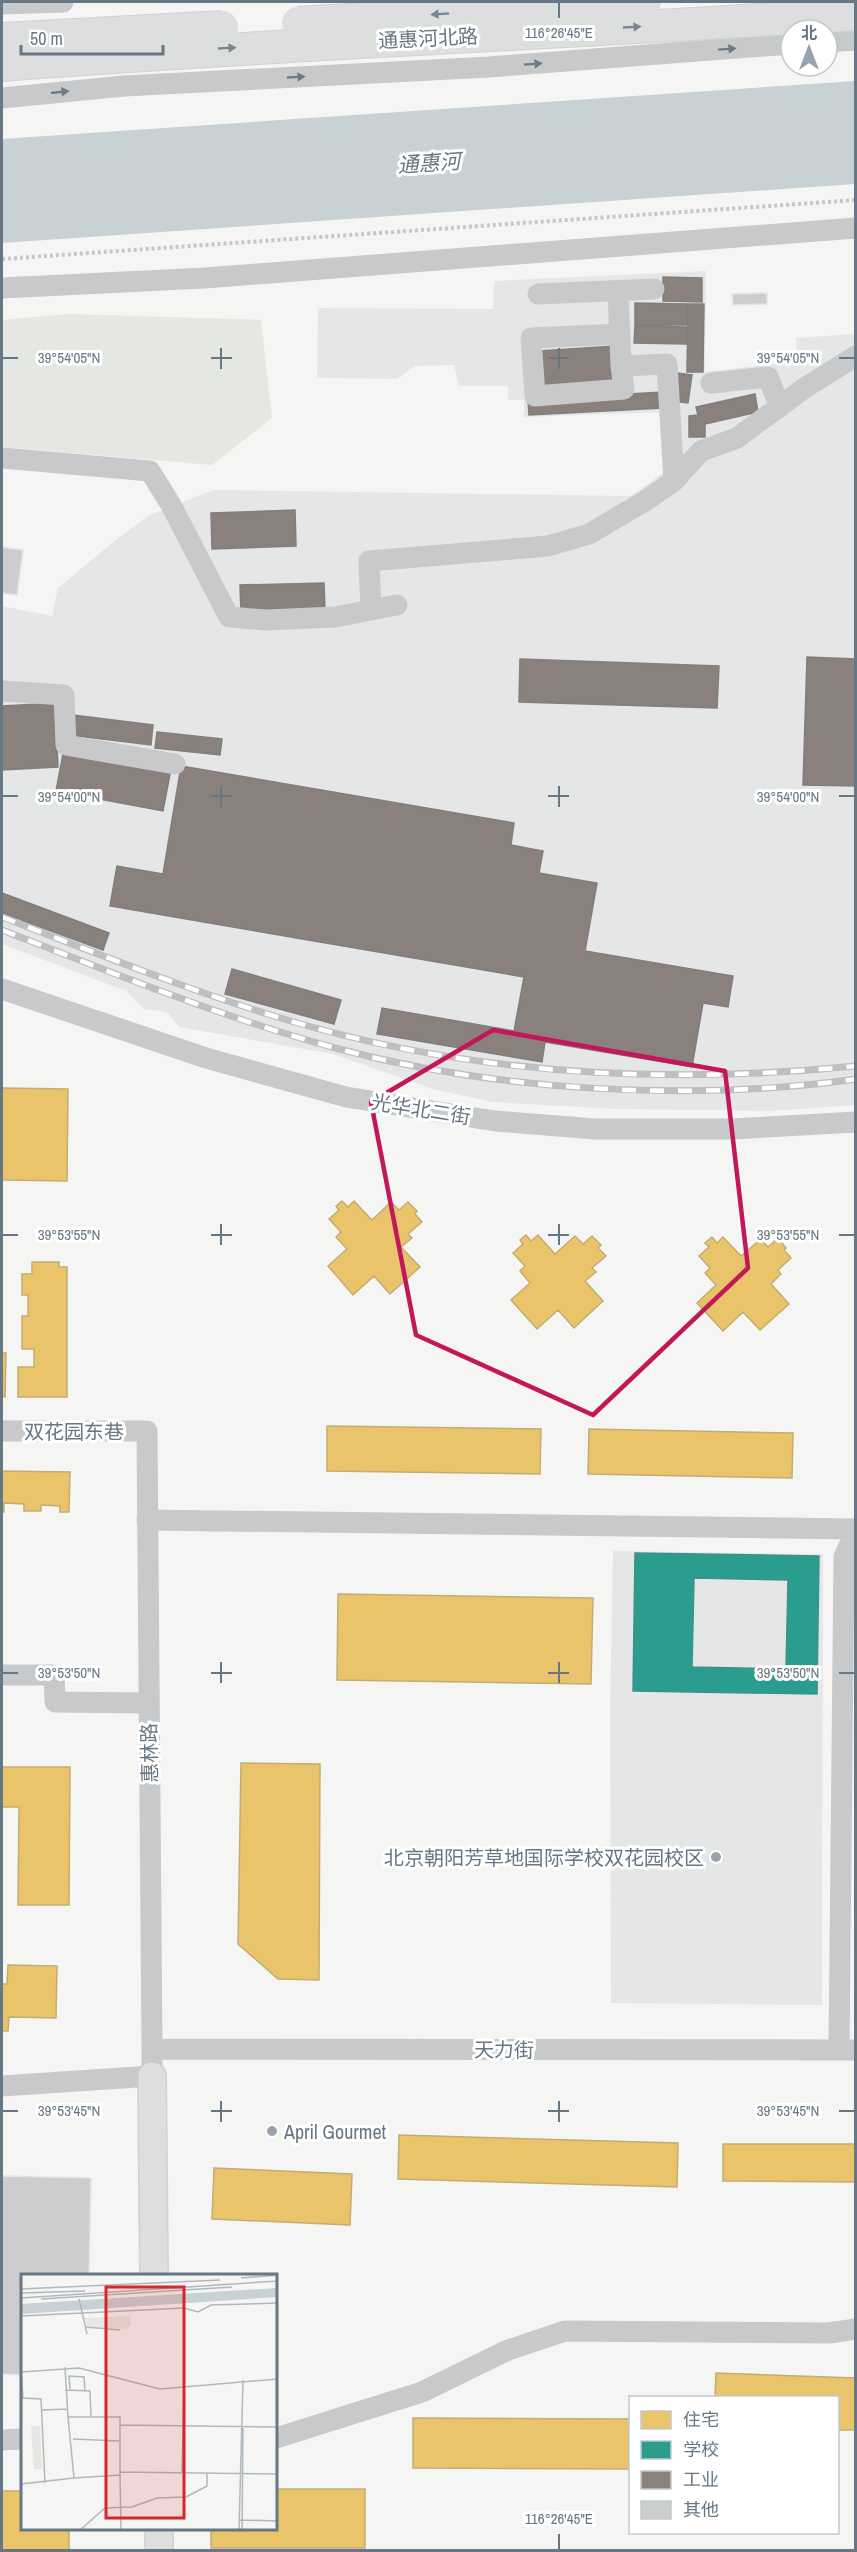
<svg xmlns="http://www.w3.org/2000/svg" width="857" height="2552" font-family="'Archivo Narrow','Noto Sans SC',sans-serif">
	<rect width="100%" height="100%" fill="#f5f5f4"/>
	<!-- built -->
	<path fill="#e5e7e7" d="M706,271L705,372L797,361L796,338L855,334V1105L771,1111L616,1109L492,1102L433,1089L333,1054L179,1027L167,1012L144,1009L126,991L2,944V606L52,616L58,588L118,538L150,515L213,490L631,496L664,472V412L524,417V400H508V386H459L454,365L415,366L397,379L317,378L318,308L493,309L494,281Z
		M613,1551L823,1554L822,2005L611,2003L610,1710Z"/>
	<!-- green -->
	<path fill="#e4e7e2" d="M69,314L261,320L272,418L212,465L2,447V320Z"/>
	<!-- water -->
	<path fill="#c8d1d3" d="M855,81V184L2,243V139Z"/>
	<!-- homes -->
	<path fill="#e9c46a" stroke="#c2ad72" stroke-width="1.5" d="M2,1088L68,1089L67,1181L2,1180Z
		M342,1201L348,1207L354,1201L372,1220L391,1202L399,1210L408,1202L417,1211L415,1214L422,1222L408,1234L412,1238L401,1247L420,1267L390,1294L374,1276L353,1295L328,1266L347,1249L336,1237L341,1232L329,1219L339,1210L336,1206Z
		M526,1235L531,1241L538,1235L555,1254L575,1236L583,1244L592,1236L601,1245L598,1248L606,1256L592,1268L596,1272L585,1281L603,1301L574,1328L558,1310L537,1329L511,1300L530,1283L520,1271L525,1266L513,1253L523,1244L520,1240Z
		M712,1237L717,1243L723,1237L741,1256L761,1239L768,1247L778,1238L786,1248L784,1250L791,1258L778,1270L781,1274L771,1284L789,1304L760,1330L743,1312L723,1331L697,1303L716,1285L705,1273L710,1268L699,1256L709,1247L705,1243Z
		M32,1262H59V1267H67V1397H18V1367H34V1349H22V1316H28V1295H22V1274H32Z
		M2,1353H6L5,1397L2,1396Z
		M327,1426L541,1429L540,1474L327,1471Z
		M589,1429L793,1433L792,1478L588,1474Z
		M2,1471L70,1472L69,1512H60V1506L41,1505V1511H24V1504L4,1503V1512H2Z
		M338,1594L593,1598L591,1684L337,1680Z
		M241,1763L320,1764L319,1980L278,1979L238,1944Z
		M2,1767H70L69,1905H18L19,1807H2Z
		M8,1965L57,1966L56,2018L9,2017L8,2031H2V1984H7Z
		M399,2135L678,2143L677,2187L398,2179Z
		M723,2144H856V2182L723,2181Z
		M214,2168L352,2174L350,2225L212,2219Z
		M716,2373L856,2378V2430H838V2398H715Z
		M413,2418L630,2419V2469L413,2468Z
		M276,2489H365V2548H211V2530H276Z
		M2,2491H22V2530H69V2550H2Z"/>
	<!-- schools -->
	<path fill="#2a9d8f" stroke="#3c928b" stroke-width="1.5" fill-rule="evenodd" d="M635,1553L819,1556L817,1694L633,1691ZM694,1578L788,1580L786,1669L692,1667Z"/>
	<!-- industry -->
	<path fill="#8a817c" stroke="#807e7e" stroke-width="1.5" d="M663,277L702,278V302L663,301Z
		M635,303L687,304V325H635Z
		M688,304H704L703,372H687Z
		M635,326L687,327L686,344L634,343Z
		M615,346L617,384L541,388L539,351Z
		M677,373L692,375L688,403L673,401Z
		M662,392L663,408L529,415L528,400Z
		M755,394L758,412L705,424V437H689V416L698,415L696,407Z
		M295,510L296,546L212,549L211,513Z
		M324,583L325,610L241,613L240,585Z
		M807,657L856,659V786L803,785Z
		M520,659L719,666L717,708L519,702Z
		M55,703L58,767L2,770V706Z
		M73,715L153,725L151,745L70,735Z
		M157,732L222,739L220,755L155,748Z
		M63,754L170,774L163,811L56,791Z
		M181,766L514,823L511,845L543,851L539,873L597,883L585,951L733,976L728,1007L703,1003L692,1067L545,1042L542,1062L377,1034L382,1008L514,1031L524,977L110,906L117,866L163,874Z
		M2,893L109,933L103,950L2,913Z
		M232,969L341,1000L334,1024L225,994Z"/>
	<!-- building -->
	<path fill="#cccdce" stroke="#e4e4e4" stroke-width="1.5" d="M767,293V304L733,305L732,294Z
		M2,547L23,550L17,595L2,593Z
		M2,2176L91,2178L89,2276H22V2375L2,2374Z"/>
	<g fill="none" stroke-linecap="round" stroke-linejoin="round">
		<defs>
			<path id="major" d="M152,2076L154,2276
				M159,2530V2550"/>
		</defs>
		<!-- major casing -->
		<use href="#major" stroke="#d1d2d2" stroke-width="30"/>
		<!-- path -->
		<path stroke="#c5c7c8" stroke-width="4" stroke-dasharray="3 3" stroke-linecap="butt" d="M2,259L856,200"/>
		<!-- minor -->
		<path stroke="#c8c9ca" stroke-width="21" d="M2,4L63,2
			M827,42L856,40
			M2,98L124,86L489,67L791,44
			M2,288L205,278L856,228
			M618,292L621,366L667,364L674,481
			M538,294L654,289
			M620,334L531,338L535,396L624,389L621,366
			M711,383L768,377L780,407
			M2,458L150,471L171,505L229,617L266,620L335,617L397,605
			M371,610L369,561L548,546L589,534L645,501L674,481L701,451L737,438L806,387L856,356
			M2,691L64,695L66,745L175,764
			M2,989L206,1058L346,1097L495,1121L595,1129H732L856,1122
			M2,1431H147L152,2049V2076L2,2086
			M147,1520L856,1529
			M2,1675H54L55,1702L148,1703
			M152,2049L856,2050
			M839,2049L844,1557L856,1530
			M276,2438L422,2392L508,2350L565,2331L829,2333L856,2329
			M2,2440L22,2439"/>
		<!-- major -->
		<use href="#major" stroke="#dddede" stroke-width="27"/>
		<defs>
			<path id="rail" d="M2,917C96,953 190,991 287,1020C473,1075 663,1085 856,1066
				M2,930C113,973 223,1018 339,1049C498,1091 693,1102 856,1079"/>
		</defs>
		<!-- rail casing -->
		<use href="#rail" stroke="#bebfc1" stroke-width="7"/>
		<!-- rail -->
		<use href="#rail" stroke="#fff" stroke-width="4.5" stroke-dasharray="14" stroke-linecap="butt"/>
		<defs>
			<path id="highway-bridge" d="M298,23L645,2
				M2,39L222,27
				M2,65C286,43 571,33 856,14"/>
		</defs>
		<!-- highway-bridge casing -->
		<use href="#highway-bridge" stroke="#d1d2d2" stroke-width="34" stroke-linecap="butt"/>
		<!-- highway-bridge -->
		<use href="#highway-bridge" stroke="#dddede" stroke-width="32"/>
	</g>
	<!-- one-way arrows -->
	<defs><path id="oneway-solid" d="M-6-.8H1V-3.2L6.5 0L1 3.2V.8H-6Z" transform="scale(1.5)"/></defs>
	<g fill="#798691">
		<use href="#oneway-solid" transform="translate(440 14) rotate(176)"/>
		<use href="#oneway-solid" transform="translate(632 27) rotate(-3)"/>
		<use href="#oneway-solid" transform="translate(227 48) rotate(-3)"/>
	</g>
	<g fill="#6c7b87">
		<use href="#oneway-solid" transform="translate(727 49) rotate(-4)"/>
		<use href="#oneway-solid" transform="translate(533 64) rotate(-4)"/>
		<use href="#oneway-solid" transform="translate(296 77) rotate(-3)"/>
		<use href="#oneway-solid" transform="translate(60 92) rotate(-6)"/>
	</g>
	<!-- marked area -->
	<path fill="none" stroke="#c2185b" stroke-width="4.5" stroke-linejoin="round" d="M493,1030L725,1071L748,1268L593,1415L416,1335L371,1102Z"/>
	<!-- ticks -->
	<path fill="none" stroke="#677783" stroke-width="2" d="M559,3V18M221,348V369M559,348V369M3,358H18M211,358H232M548,358H569M839,358H854M221,786V807M559,786V807M3,796H18M211,796H232M548,796H569M839,796H854M221,1224V1245M559,1224V1245M3,1235H18M211,1235H232M548,1235H569M839,1235H854M221,1662V1683M559,1662V1683M3,1673H18M211,1673H232M548,1673H569M839,1673H854M221,2101V2122M559,2101V2122M3,2111H18M211,2111H232M548,2111H569M839,2111H854M559,2534V2549"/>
	<!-- markers -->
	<g fill="#99a3ab" stroke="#fff" stroke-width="2">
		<circle cx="716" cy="1857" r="6"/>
		<circle cx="272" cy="2131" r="6"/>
	</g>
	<g text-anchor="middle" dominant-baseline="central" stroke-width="6" stroke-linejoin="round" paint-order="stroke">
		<!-- street labels -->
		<g font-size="20" fill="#677783" stroke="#fff">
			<text transform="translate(428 38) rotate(-3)">通惠河北路</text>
			<text transform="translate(421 1109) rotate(9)">光华北二街</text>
			<text x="74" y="1431">双花园东巷</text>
			<text transform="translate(149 1753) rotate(-91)">惠林路</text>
			<text x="504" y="2049">天力街</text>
		</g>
		<!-- poi labels -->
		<g font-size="20" fill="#677783" stroke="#fff" text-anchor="end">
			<text x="704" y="1857">北京朝阳芳草地国际学校双花园校区</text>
			<text x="284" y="2131" text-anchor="start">April Gourmet</text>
		</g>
		<!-- water labels -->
		<g font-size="21" font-style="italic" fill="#63787f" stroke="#fff">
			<text transform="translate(429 163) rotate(-4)">通惠河</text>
		</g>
	</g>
	<!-- overview -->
	<g transform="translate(21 2274)">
		<rect width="256" height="256" fill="#f5f5f4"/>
		<path d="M109,42L110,51L104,55L66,52L64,44ZM10,152H19L21,195H13Z" fill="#e4e7e2"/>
		<path d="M256,14V23L0,40V30Z" fill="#c8d1d3"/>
		<path fill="none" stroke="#afb8bd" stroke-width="1.5" d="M220,4L257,1M0,15L199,6M0,19L64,17M0,24L257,7M20,25L211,13M58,25L66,60M0,42L163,34L177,38L190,31L257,29M65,53L99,56M44,93L47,143L53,204L99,201V143H47M0,98L58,94L139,115L257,105M0,98L2,124L20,125L24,209M49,115L48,102L63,103L64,117M45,116L69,117L70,142M21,136L46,135M99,151L257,153M52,165L98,167M99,198L257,200M161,198L163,115M99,201L100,256M0,210L53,204M219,246L257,247M59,256L84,234L111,233L136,224L165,223L186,212V200M218,256L222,106M221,256L222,154"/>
		<path fill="#d62828" fill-opacity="0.15" stroke="#d62828" stroke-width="3" d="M85,13H163V244H85Z"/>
		<rect width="256" height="256" fill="none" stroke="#677783" stroke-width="3"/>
	</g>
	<g font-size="15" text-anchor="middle" fill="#677783" stroke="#fff" stroke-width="6" stroke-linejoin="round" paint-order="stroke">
		<text x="559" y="38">116°26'45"E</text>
		<text x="69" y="363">39°54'05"N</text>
		<text x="788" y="363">39°54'05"N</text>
		<text x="69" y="802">39°54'00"N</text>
		<text x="788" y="802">39°54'00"N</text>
		<text x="69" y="1240">39°53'55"N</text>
		<text x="788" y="1240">39°53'55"N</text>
		<text x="69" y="1678">39°53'50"N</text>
		<text x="788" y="1678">39°53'50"N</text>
		<text x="69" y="2116">39°53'45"N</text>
		<text x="788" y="2116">39°53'45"N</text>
		<text x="559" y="2524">116°26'45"E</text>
	</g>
	<!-- border -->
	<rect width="857" height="2552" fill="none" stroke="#677783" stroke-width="6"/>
	<!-- legend -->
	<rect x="629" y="2396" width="210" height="138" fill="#ffffff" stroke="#c2c9cd" stroke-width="1.5"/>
	<rect x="641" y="2411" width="30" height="18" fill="#e9c46a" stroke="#c2c9cd" stroke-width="1.5"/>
	<text x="683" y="2426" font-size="18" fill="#677783">住宅</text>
	<rect x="641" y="2441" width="30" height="18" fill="#2a9d8f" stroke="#c2c9cd" stroke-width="1.5"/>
	<text x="683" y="2456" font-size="18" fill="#677783">学校</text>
	<rect x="641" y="2471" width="30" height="18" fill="#8a817c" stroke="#c2c9cd" stroke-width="1.5"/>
	<text x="683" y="2486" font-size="18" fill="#677783">工业</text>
	<rect x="641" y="2501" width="30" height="18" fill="#cccdce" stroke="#c2c9cd" stroke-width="1.5"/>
	<text x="683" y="2516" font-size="18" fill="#677783">其他</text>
	<!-- north arrow -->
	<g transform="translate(809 48)"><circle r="28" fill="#ffffff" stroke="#c2c9cd" stroke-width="1.5"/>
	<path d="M0-4.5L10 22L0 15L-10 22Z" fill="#99a3ab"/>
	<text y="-9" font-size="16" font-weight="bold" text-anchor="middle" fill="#677783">北</text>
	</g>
	<!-- scale -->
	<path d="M21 45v9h142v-9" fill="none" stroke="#677783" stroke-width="3"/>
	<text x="30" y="45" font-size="18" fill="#677783" stroke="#ffffff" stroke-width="4.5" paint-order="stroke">50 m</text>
</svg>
